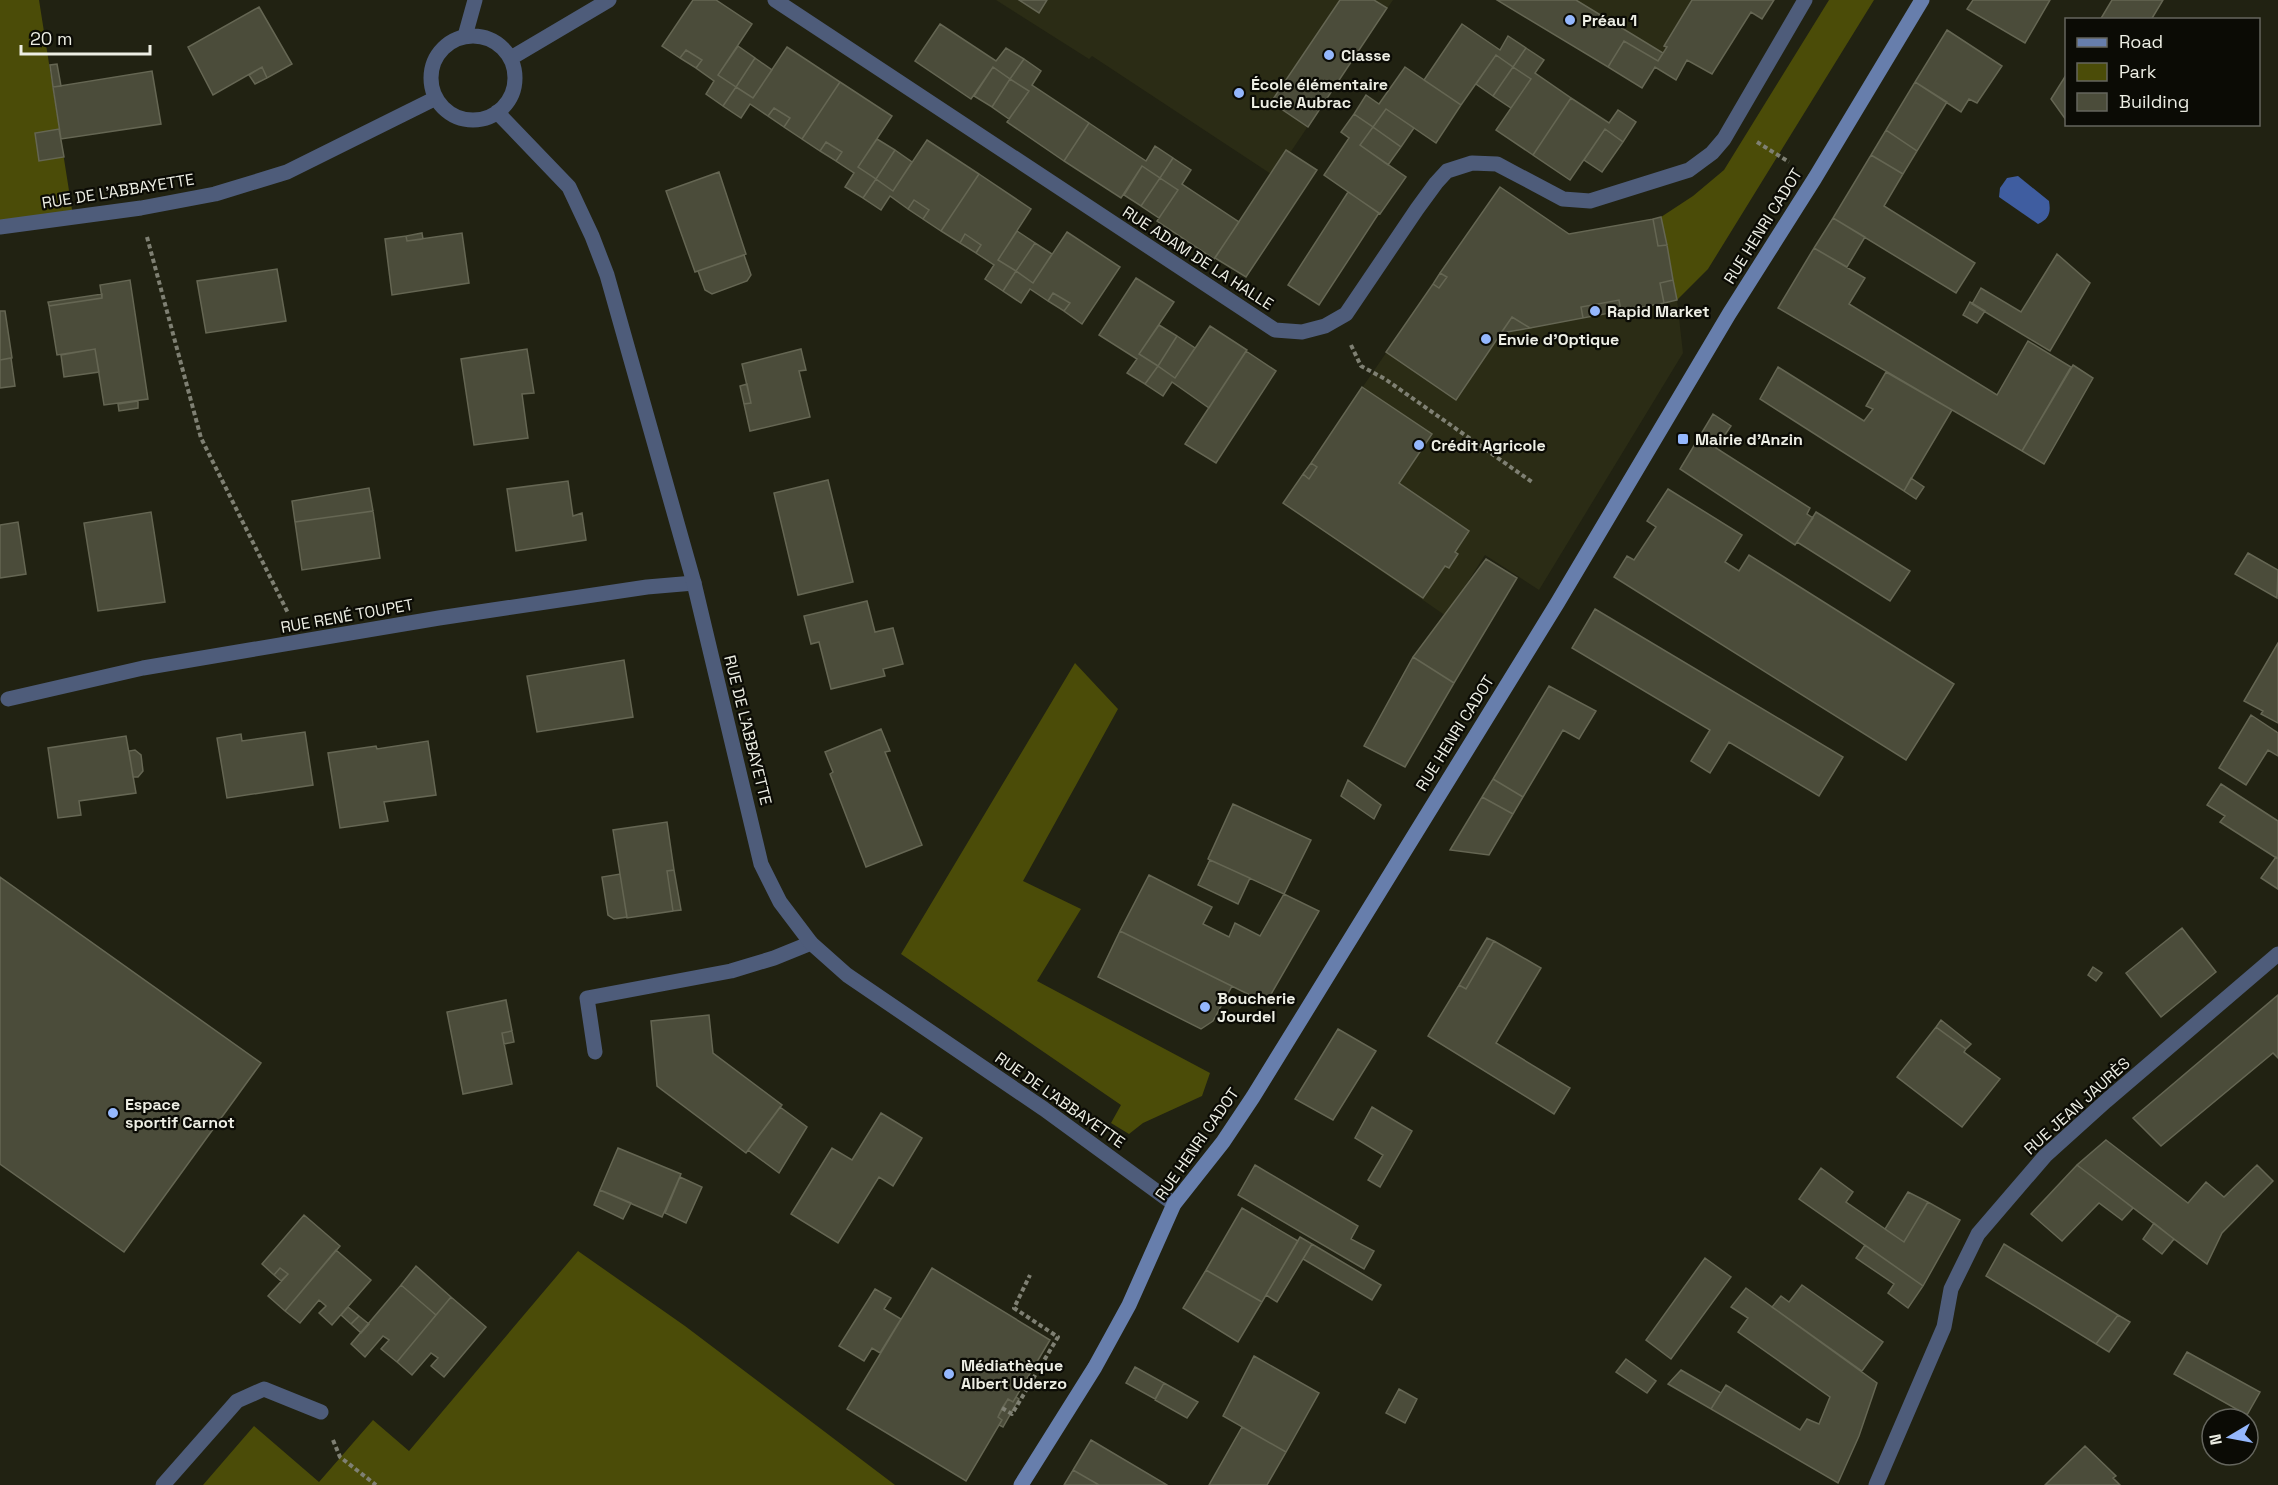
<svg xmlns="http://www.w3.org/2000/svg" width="2278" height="1485" font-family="'Space Grotesk',sans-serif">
	<rect width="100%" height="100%" fill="#212212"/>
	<!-- built -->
	<path fill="#2b2c15" d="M996,0H1393L1290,153L1286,150L1271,174L1092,56L1089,59Z
		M1497,0H1774L1762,19L1750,12L1712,74L1687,60L1676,80L1655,67L1642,88Z
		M1500,187L1569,234L1661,217L1677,300L1683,353L1539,590L1485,555L1446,616L1283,503Z"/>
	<!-- green -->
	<path fill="#4b4c08" d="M0,0H39L73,216L0,227Z
		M1829,0H1874L1708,269L1677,300L1661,217L1693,196L1724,170Z
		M1075,663L1118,709L1023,881L1081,909L1037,981L1210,1073L1202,1096L1143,1123L1129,1134L1111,1123L1121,1105L901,954Z
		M578,1251L685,1326L895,1485H203L254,1426L319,1482L373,1420L409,1451Z"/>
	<!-- water -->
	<path fill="#3f5da0" d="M2018,176L2049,201C2051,213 2049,219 2038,224L1999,197L2000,188L2007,178Z"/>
	<!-- building -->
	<path fill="#4b4c3a" stroke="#656653" stroke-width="1.5" d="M693,0H716L752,24L718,75L736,87L723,106L706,94L714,81L696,68L702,60L686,50L680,58L662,46Z
		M1019,0H1047L1039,13Z
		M1340,0H1374L1387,8L1308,127L1271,102Z
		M1497,0H1576L1663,53L1658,61L1624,41L1608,67Z
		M1692,0H1774L1762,19L1751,12L1712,74L1687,60L1676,80L1655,67L1642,88L1608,67L1624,41L1658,61L1667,47L1664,46Z
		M1973,0H2050L2025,43L1967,9Z
		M2112,0H2163L2151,20H2100Z
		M259,7L292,64L267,78L262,67L213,95L188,47Z
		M940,24L996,61L1006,48L1024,59L1010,79L993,67L971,99L915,61Z
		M1462,24L1500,50L1508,36L1526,48L1513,67L1496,55L1461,105L1424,80Z
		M1947,30L2002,66L1977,103L1969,99L1961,112L1915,82Z
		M738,46L755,58L736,87L718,75Z
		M787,47L840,82L802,139L784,127L790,118L774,108L768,116L750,104L741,118L723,106L736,87L753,98Z
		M1526,48L1544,60L1535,73L1571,98L1533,155L1496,130L1531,79L1513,67Z
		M686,50L702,60L696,68L680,58Z
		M1496,55L1513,67L1493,96L1476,84Z
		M755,58L772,70L753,98L736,87Z
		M1024,59L1041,71L1032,85L1089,123L1064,161L1007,122L1029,91L1010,79Z
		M57,64L61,86L53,87L50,65Z
		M262,67L267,78L255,84L249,75Z
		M993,67L1010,79L992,107L974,96Z
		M1405,67L1461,105L1436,143L1386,109L1373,127L1354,114L1366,95L1379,104Z
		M1513,67L1531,79L1511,108L1493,96Z
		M152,71L161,124L61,139L53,87Z
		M2066,75V120L2051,99Z
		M1010,79L1029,91L1009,119L992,107Z
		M840,82L892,116L858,167L876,179L863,198L845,187L854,173L836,161L842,152L826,142L820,151L802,139Z
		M1915,82L1947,102L1917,151L1886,130Z
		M1571,98L1609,123L1618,110L1636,122L1623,142L1605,129L1570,180L1533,155Z
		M774,108L790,118L784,127L768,116Z
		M1386,109L1414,128L1401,147L1373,127Z
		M1354,114L1373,127L1360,145L1406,177L1380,214L1324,175L1349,138L1341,132Z
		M1089,123L1146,161L1155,146L1173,158L1160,178L1142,166L1121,198L1064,161Z
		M1373,127L1401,147L1388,165L1360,145Z
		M59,129L64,157L39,161L35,133Z
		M1605,129L1623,142L1602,172L1584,160Z
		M1886,130L1917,151L1903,174L1871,155Z
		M877,139L895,150L876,179L858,167Z
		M927,140L979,174L941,231L923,219L929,210L914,200L908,209L890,196L881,210L863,198L876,179L893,191Z
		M826,142L842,152L836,161L820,151Z
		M895,150L912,162L893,191L876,179Z
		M1286,150L1317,170L1246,277L1215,258Z
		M1871,155L1903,174L1884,206L1975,263L1956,293L1833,218Z
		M1173,158L1191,170L1182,184L1239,222L1214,259L1157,221L1178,190L1160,178Z
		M1142,166L1160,178L1141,206L1124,195Z
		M719,172L746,254L695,272L666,191Z
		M979,174L1031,209L998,260L1016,271L1003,291L985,279L994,265L976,253L981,245L965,234L960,243L941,231Z
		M1160,178L1178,190L1159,218L1141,206Z
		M1500,187L1569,234L1653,219L1658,246L1667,245L1673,280L1660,283L1664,303L1621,311L1619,300L1581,307L1583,318L1530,328L1512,317L1456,400L1386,352L1433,284L1439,288L1447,277L1440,273Z
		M1348,192L1379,213L1319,305L1288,285Z
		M914,200L929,210L923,219L908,209Z
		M1661,217L1667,245L1658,246L1653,219Z
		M1833,218L1865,237L1847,267L1814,248Z
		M1017,231L1035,243L1016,271L998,260Z
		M1067,232L1120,267L1082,324L1064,311L1070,303L1053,293L1048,301L1030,289L1021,303L1003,291L1016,271L1033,283Z
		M422,233L423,239L407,241L406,236Z
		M462,233L469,283L392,295L385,239L406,236L407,241Z
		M965,234L981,245L976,253L960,243Z
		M1035,243L1052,254L1033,283L1016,271Z
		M1814,248L1865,278L1849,304L1997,395L2028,341L2071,367L2022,451L1778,308Z
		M2057,254L2090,283L2050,351L1972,304L1981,288L2021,312Z
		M744,255L751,275L747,281L712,294L705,290L698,271Z
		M277,269L286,321L206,333L197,281Z
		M1440,273L1447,277L1439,288L1433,284Z
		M1136,278L1174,302L1139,354L1158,366L1145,384L1127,373L1137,359L1099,335Z
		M130,280L148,399L104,405L95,349L57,355L49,306L102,298L100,285Z
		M1673,280L1677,300L1664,303L1660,283Z
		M1053,293L1070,303L1064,311L1048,301Z
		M102,294V298L49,306L48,302Z
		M1619,300L1621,311L1583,318L1581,307Z
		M1970,302L1985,311L1977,323L1963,315Z
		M0,311H5L12,358L0,360Z
		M1512,317L1530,328L1501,333Z
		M1159,325L1177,336L1158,366L1139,354Z
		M1210,326L1247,350L1209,408L1172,382L1163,396L1145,384L1158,366L1175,378Z
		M1177,336L1195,348L1175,378L1158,366Z
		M95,349L99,372L64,377L61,355Z
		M527,349L534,393L522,394L528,438L474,445L461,359Z
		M801,349L806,370L799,371L810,417L750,431L744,404L751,403L742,364Z
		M1246,351L1276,371L1216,463L1185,444Z
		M11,358L15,386L0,388V360Z
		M2073,365L2093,378L2044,464L2022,451Z
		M1778,367L1864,421L1873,409L1866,406L1886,372L1952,410L1904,491L1760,399Z
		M747,384L751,403L744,404L740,386Z
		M1362,387L1432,434L1399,483L1469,531L1455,552L1458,554L1449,568L1445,566L1423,598L1283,503L1303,474L1309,479L1317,467L1311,463Z
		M138,401V408L119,411L118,404Z
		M1713,414L1731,426L1716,448L1810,508L1807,514L1813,518L1795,545L1680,469Z
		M1311,463L1317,467L1309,479L1303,474Z
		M1911,478L1924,487L1916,499L1904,491Z
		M828,480L853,582L798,595L774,493Z
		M568,481L573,516L582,513L586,540L516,551L507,489Z
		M369,488L373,511L295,522L292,501Z
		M1668,489L1742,535L1725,562L1739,571L1749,555L1954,684L1906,760L1614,577L1627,556L1634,560L1656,527L1647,521Z
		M373,511L380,558L302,570L295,522Z
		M151,512L165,602L98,611L84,523Z
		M1816,512L1910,571L1890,601L1797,542Z
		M18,522L26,574L0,578V525Z
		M2248,553L2278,570L2277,598L2235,574Z
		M1486,559L1517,578L1454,683L1413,657Z
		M867,601L875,632L893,628L903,664L883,669L885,676L831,689L819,642L811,644L804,616Z
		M1595,609L1843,757L1819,796L1729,742L1710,773L1691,761L1710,730L1572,648Z
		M2278,643V723L2261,714L2263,711L2244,701Z
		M1413,657L1454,683L1405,767L1364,746Z
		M624,660L633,717L537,732L527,676Z
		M1549,686L1596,711L1579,739L1563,730L1523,797L1493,779Z
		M2251,715L2278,733V756L2268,750L2246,785L2219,768Z
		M881,729L890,751L885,752L922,845L866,867L830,774L833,772L825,752Z
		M305,732L313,785L227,798L217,738L241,734L242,741Z
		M126,736L136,793L79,801L81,815L58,818L48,748Z
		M428,741L436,795L384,802L388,821L340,828L328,753L376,746L377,749Z
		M135,750L141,755L143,771L138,777H133L129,751Z
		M1493,779L1523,797L1513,814L1482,797Z
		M1348,780L1381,805L1374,819L1341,796Z
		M2221,784L2278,821V859L2220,822L2225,816L2207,805Z
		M1482,797L1513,814L1489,855L1450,850Z
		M1233,804L1311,840L1284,894L1208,859Z
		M667,822L674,870L667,871L673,911L627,918L613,830Z
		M2276,857L2278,859V889L2261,878Z
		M1210,860L1250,878L1238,904L1198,885Z
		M674,870L681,910L673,911L667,871Z
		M620,874L627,917L614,919L608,915L602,877Z
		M1149,875L1212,907L1203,924L1229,937L1235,923L1260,936L1284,894L1319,911L1266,1003L1120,931Z
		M0,877L261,1063L124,1252L0,1164Z
		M2182,928L2216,972L2161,1017L2126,973Z
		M1120,931L1232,986L1213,1021L1201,1029L1098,977Z
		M1487,938L1494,941L1466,989L1459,985Z
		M1494,941L1541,968L1496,1043L1570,1088L1554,1114L1428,1036L1459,985L1466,989Z
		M2093,967L2102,973L2096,981L2088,975Z
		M2278,995V1058L2273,1053L2161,1146L2133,1118Z
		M506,1000L512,1031L502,1033L512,1084L463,1094L447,1012Z
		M709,1015L713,1053L782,1105L746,1153L657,1086L651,1021Z
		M1941,1020L1971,1044L1966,1049L1936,1027Z
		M1936,1027L1966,1049L1964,1052L2000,1079L1962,1127L1897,1077Z
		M1338,1029L1376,1051L1333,1120L1295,1099Z
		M512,1031L514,1042L504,1044L502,1033Z
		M780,1107L807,1127L779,1173L748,1150Z
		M1372,1107L1412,1131L1380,1187L1368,1180L1383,1155L1355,1138Z
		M881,1113L922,1138L893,1186L879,1177L838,1243L791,1214L832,1148L852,1160Z
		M2106,1140L2188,1203L2206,1182L2224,1197L2257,1165L2273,1181L2222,1233L2207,1264L2077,1165Z
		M618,1148L681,1174L662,1217L600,1190Z
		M1255,1165L1358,1226L1351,1239L1374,1251L1364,1269L1238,1195Z
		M2077,1165L2133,1208L2122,1220L2099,1203L2062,1241L2031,1214Z
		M1821,1168L1853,1192L1846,1202L1904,1242L1928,1202L1960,1220L1923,1286L1799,1199Z
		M680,1177L702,1187L686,1223L665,1213Z
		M600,1190L631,1203L623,1219L594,1205Z
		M1908,1192L1928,1202L1904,1242L1885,1229Z
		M1242,1208L1298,1241L1262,1302L1206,1270Z
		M304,1215L340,1246L285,1311L268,1296L288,1274L280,1268L274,1275L262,1264Z
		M2154,1223L2174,1239L2162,1254L2143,1239Z
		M1300,1237L1312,1244L1277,1302L1266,1295Z
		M1312,1244L1381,1285L1372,1300L1303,1259Z
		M2004,1244L2118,1315L2096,1344L1986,1276Z
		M1865,1245L1923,1286L1908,1308L1888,1293L1894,1284L1856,1258Z
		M336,1250L371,1280L332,1325L319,1313L326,1306L319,1300L300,1323L285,1311Z
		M1705,1258L1731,1277L1671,1359L1646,1340Z
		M416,1266L451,1297L436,1315L401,1285Z
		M280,1268L288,1274L281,1281L274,1275Z
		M932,1268L1050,1340L1013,1402L1008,1399L1002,1408L998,1417L1002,1420L966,1481L847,1409Z
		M1206,1270L1262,1302L1238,1342L1183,1308Z
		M401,1285L436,1315L397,1362L381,1349L389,1340L383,1336L365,1357L351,1344Z
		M1802,1285L1883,1342L1862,1371L1772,1307L1781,1296L1789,1302Z
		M1746,1288L1877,1383L1859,1436L1838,1483L1711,1409L1726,1385L1800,1430L1807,1419L1819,1424L1830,1397L1738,1332L1748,1318L1731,1307Z
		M875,1289L891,1298L884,1309L901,1319L880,1353L872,1348L864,1361L839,1346Z
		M451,1297L486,1327L444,1377L431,1366L438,1358L431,1353L412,1375L397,1362Z
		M348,1307L359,1316L351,1324L341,1315Z
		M2118,1315L2130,1322L2109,1352L2096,1344Z
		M359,1316L369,1324L361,1333L351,1324Z
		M2187,1352L2260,1392L2247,1415L2174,1374Z
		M1254,1356L1319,1393L1286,1452L1223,1416Z
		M1626,1359L1656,1381L1647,1393L1616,1372Z
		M1135,1367L1164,1383L1155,1399L1126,1383Z
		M1681,1370L1721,1393L1711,1409L1668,1384Z
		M1164,1383L1198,1402L1187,1418L1155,1400Z
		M1399,1389L1417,1399L1405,1423L1386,1413Z
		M1016,1397L1019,1399L1003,1427L999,1425L1002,1420L998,1417L1008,1399L1013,1402Z
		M1242,1427L1286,1452L1267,1485H1209Z
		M1091,1440L1167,1485H1099L1073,1470Z
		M2085,1446L2116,1476L2113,1478L2120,1485H2045Z
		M1073,1470L1099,1485H1064Z"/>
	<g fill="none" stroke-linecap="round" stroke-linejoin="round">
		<!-- path -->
		<path stroke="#7f8073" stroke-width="4" stroke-dasharray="4.5 3" stroke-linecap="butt" d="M1757,142L1789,162
			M147,237L201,438L288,613
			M1351,345L1361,366L1385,379L1532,482
			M1002,1408L1012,1414L1058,1337L1014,1308L1030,1275
			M333,1440L340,1457L376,1485"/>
		<!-- service -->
		<path stroke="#4e5c7a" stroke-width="15" d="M8,699L143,668L439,618L647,587L694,583
			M595,1052L587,998L731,971L774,958L811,943"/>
		<!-- minor -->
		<path stroke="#4e5c7a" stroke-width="15" d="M775,0L1275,330L1302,332L1325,326L1346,314L1417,209L1436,183L1447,171L1472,163L1497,164L1563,199L1590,201L1689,170L1712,153L1724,139L1805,0
			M465,36L475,0
			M431 78a42 42 0 1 1 84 0a42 42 0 1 1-84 0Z
			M511,58L609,0
			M497,112L569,187L592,236L607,275L694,583L761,864L780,902L811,943L847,975L1044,1109L1174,1204
			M0,227L141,208L215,194L287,172L436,98
			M163,1485L237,1401L264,1389L321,1412
			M1876,1485L1944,1327L1951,1289L1978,1234L2045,1156L2106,1101L2278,954"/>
		<!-- secondary -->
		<path stroke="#677eac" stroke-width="15" d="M1021,1485L1095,1367L1129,1305L1174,1204L1223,1142L1253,1097L1558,602L1729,314L1815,178L1922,0"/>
	</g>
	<!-- markers -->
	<g fill="#94b7fd" stroke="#0b0b05" stroke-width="2">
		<circle cx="1570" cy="20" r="6"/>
		<circle cx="1329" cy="55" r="6"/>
		<circle cx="1239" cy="93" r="6"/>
		<circle cx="1595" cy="311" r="6"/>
		<circle cx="1486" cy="339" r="6"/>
		<rect x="1677" y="433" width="12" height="12" rx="3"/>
		<circle cx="1419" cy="445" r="6"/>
		<circle cx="1205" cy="1007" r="6"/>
		<circle cx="113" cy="1113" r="6"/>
		<circle cx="949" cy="1374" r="6"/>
	</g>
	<g text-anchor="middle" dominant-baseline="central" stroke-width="4.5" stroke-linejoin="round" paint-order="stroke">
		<!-- poi labels -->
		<g font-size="16" font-weight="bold" fill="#edeee4" stroke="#0b0b05" text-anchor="start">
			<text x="1582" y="20">Préau 1</text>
			<text x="1341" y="55">Classe</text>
			<text x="1251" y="84">École élémentaire<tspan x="1251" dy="18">Lucie Aubrac</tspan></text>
			<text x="1607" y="311">Rapid Market</text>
			<text x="1498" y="339">Envie d'Optique</text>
			<text x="1695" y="439">Mairie d'Anzin</text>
			<text x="1431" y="445">Crédit Agricole</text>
			<text x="1217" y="998">Boucherie<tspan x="1217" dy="18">Jourdel</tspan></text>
			<text x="125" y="1104">Espace<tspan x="125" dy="18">sportif Carnot</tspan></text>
			<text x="961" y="1365">Médiathèque<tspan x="961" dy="18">Albert Uderzo</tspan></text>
		</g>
		<!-- street labels -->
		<g font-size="16" fill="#edeee4" stroke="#0b0b05">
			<text transform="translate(118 191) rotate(-9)">RUE DE L'ABBAYETTE</text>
			<text transform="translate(1763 226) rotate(-58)">RUE HENRI CADOT</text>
			<text transform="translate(1198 258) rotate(33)">RUE ADAM DE LA HALLE</text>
			<text transform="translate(347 616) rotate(-10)">RUE RENÉ TOUPET</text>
			<text transform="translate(748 730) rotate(76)">RUE DE L'ABBAYETTE</text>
			<text transform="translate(1455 733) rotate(-58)">RUE HENRI CADOT</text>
			<text transform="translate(1060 1100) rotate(35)">RUE DE L'ABBAYETTE</text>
			<text transform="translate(2077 1106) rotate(-42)">RUE JEAN JAURÈS</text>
			<text transform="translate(1197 1144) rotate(-55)">RUE HENRI CADOT</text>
		</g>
	</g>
	<!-- legend -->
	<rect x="2065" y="18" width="195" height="108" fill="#0b0b05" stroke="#65665e" stroke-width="1.5"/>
	<rect x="2077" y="38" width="30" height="9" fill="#677eac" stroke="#65665e" stroke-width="1.5"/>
	<text x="2119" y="48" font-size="18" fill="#edeee4">Road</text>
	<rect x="2077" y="63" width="30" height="18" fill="#4b4c08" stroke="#65665e" stroke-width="1.5"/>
	<text x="2119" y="78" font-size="18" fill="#edeee4">Park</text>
	<rect x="2077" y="93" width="30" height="18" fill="#4b4c3a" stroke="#65665e" stroke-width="1.5"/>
	<text x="2119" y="108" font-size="18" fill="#edeee4">Building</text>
	<!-- north arrow -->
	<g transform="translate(2230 1437) rotate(260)"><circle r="28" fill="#0b0b05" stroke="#65665e" stroke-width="1.5"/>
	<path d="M0-4.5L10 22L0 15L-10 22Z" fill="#94b7fd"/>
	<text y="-9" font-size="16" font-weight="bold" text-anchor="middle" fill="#edeee4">N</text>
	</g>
	<!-- scale -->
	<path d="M21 45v9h129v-9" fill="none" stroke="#edeee4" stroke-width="3"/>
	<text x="30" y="45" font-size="18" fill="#edeee4" stroke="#0b0b05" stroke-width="4.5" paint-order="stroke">20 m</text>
</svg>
